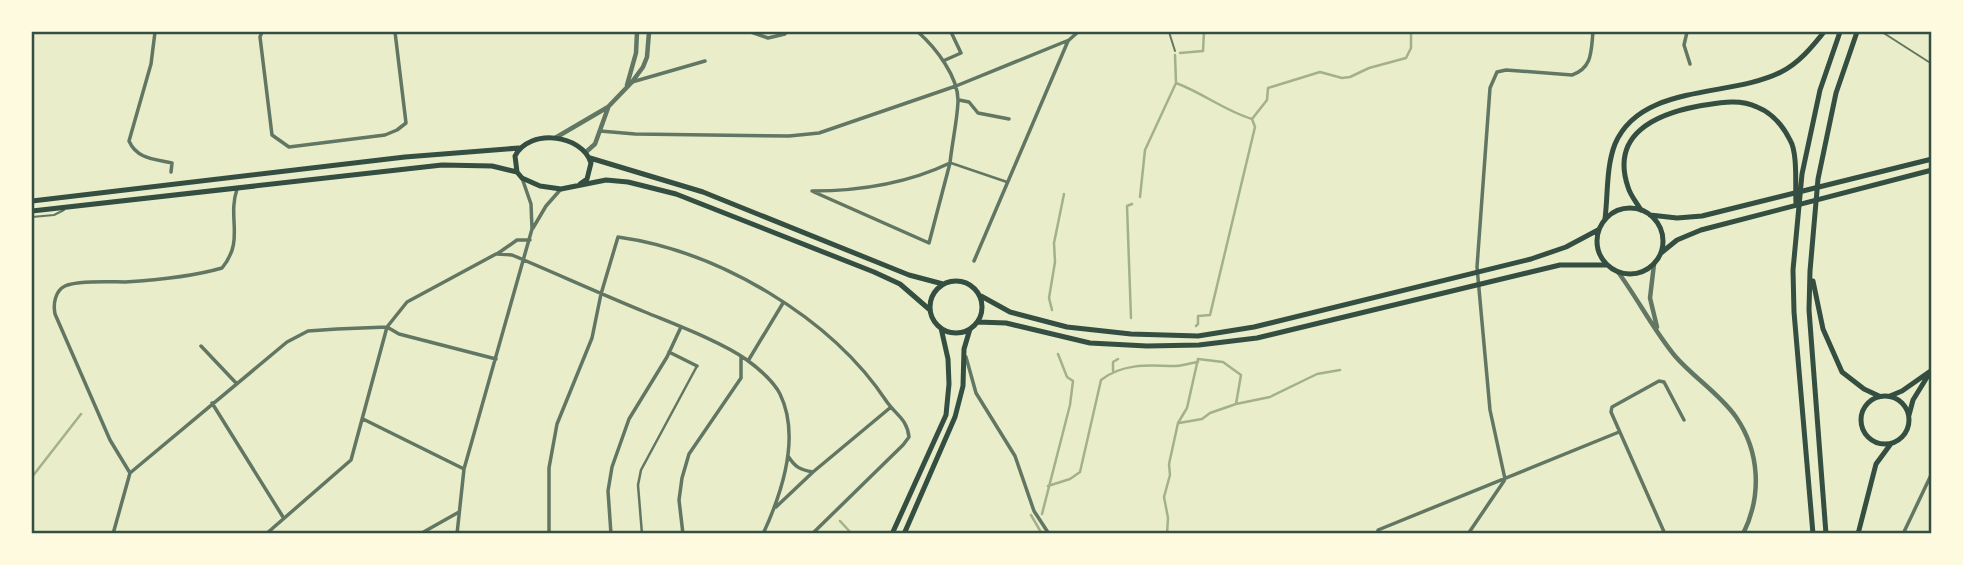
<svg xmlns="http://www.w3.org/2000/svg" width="1963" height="565" font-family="Merriweather,serif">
	<rect width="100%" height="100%" fill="#e9edc9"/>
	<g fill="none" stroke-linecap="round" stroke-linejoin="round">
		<!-- stream -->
		<path stroke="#a3b18a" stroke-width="2.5" d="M1180,53L1203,51L1204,32
			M1175,55L1176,83C1203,93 1225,111 1252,119L1255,127L1210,315L1198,316V324L1196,326
			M1252,119L1267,100L1268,88L1320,72L1342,78L1350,77L1369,68L1406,58L1411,48V32
			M1140,197L1145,150L1176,83
			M1052,310L1049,298L1055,262L1054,243L1064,194
			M1131,318L1127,206L1132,204
			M1113,371V362L1118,359
			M1179,423L1202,419L1210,413L1236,404L1270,397L1317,374L1340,370
			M32,477L81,414
			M1048,486L1070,479L1080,472L1101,380C1121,364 1146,365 1170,366C1179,367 1189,363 1198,362
			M1042,514L1070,405L1073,381L1067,377L1058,354
			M1031,515L1042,534
			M840,521L852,534
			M1167,534L1168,518L1164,497L1170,475L1169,464L1178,423L1187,408L1198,359L1223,362L1241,375L1236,404"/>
		<!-- service -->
		<path stroke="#617663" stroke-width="2" d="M1169,32L1175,51
			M1882,32L1932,64
			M32,217L54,215L64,210"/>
		<!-- pedestrian -->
		<path stroke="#617663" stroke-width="2.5" d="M951,163L1007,182
			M642,534L638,485L641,470L697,366"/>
		<!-- minor -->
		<path stroke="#617663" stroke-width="3.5" d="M155,32L151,64L129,141C137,159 154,159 172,163L171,172
			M262,32L260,37L272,135L289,147L385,135L397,130L406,123L395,32
			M751,32L768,38L785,34L786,32
			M1687,32L1684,45L1690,64
			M943,61L961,53L951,32
			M632,82L705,61
			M959,100L969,102L978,113L1009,119
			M600,131L635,134L789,136L819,133L956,86L1069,40L1078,32
			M812,191C860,191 906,184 950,163C952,143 957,122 958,102C959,77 935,47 918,32
			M814,192L929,243L950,163
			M533,228L546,206L561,189
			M530,240H517L497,254L512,255C557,274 601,294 645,312C674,324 722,342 747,360C758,368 774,382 780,394C801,437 782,493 763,534
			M974,261L1068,41
			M201,346L237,384
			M669,352L697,366
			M966,357L976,393L1015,456L1034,511L1049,534
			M748,361L783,303
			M212,403L283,517
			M363,419L464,469
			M788,456C795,467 800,470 813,472
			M130,473L110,440L55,314C53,304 55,291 65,286C78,280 111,282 125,282C158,280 191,277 222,268C245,240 227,219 237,189
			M1505,479L1490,410L1477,267L1490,88L1497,72L1506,70L1572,75C1593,68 1591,50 1593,32
			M776,507L813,472L891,407
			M113,534L130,473L287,342L308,331L337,329L387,327L399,334L496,359
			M266,534L351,460L387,327L407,302L496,254
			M420,534L459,512
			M457,534L464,469L532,229L531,204L522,178
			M549,534V468L557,424L592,338L601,294L618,237C718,251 831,317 887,402C897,416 907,419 909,437L903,445L812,534
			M611,534L608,491L612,467L629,419L667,357L681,327
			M683,534L679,500L682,478L689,454L741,378V356
			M1378,534V530L1619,432
			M1468,534L1504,481
			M1665,534L1611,412L1612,407L1659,381L1664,382L1684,420
			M1903,534L1932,473"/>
		<!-- tertiary -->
		<path stroke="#617663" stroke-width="4.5" d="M627,85L636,53L637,32
			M555,138L608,107L632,82L643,67L647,57L649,32
			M586,152L595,144L608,108
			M1654,264L1650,298L1657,327
			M1618,272C1638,299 1654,331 1675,356C1693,377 1720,394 1736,417C1760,452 1762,496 1743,534"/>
		<!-- secondary -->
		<path stroke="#344e41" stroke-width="5" d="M590,158L703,192L909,275L943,284
			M580,184L587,179L591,163C582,134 529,128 515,156L517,172L522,178L540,186L561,189L606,180L628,182L676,194L874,272L900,284L930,310
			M32,201L405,157L519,148
			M1597 241a33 33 0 1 1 66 0a33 33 0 1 1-66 0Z
			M32,211L442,165L492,166L517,172
			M1650,215L1677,218L1702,216L1932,159
			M1661,253L1677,240L1701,230L1932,170
			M930 307a26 26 0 1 1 52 0a26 26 0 1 1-52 0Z
			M981,296L1010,312L1067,327L1131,334L1198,336L1254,327L1531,259L1566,247L1598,230
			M978,322L1006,323L1090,343L1147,346L1199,345L1257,338L1560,265H1607
			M1861 420a24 24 0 1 1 48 0a24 24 0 1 1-48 0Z
			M1890,396L1902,391L1932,370
			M1909,415L1913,400L1929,374
			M892,534L946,415L949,384L948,359L941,328
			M904,534L955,417L963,386L964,349L970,329"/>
		<!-- primary -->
		<path stroke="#344e41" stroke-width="5" d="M1641,210C1637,203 1630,195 1628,187C1610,134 1656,114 1699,106C1718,103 1739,98 1757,107C1772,113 1783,126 1790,140C1798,153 1795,187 1796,203
			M1605,219C1608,195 1606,167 1615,144C1641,83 1730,98 1781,72C1799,63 1812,47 1824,32
			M1813,281L1823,329L1842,372L1864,389L1879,396
			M1813,534L1794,312L1793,270L1802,174L1820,90L1840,32
			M1826,534L1809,310L1810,271L1818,179L1836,93L1857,32
			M1858,534L1876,464L1890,445"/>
	</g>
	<!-- border -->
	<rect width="1963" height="565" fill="none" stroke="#fefae0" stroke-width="66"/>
	<rect x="33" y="33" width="1897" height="499" fill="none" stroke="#344e41" stroke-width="2.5"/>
</svg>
